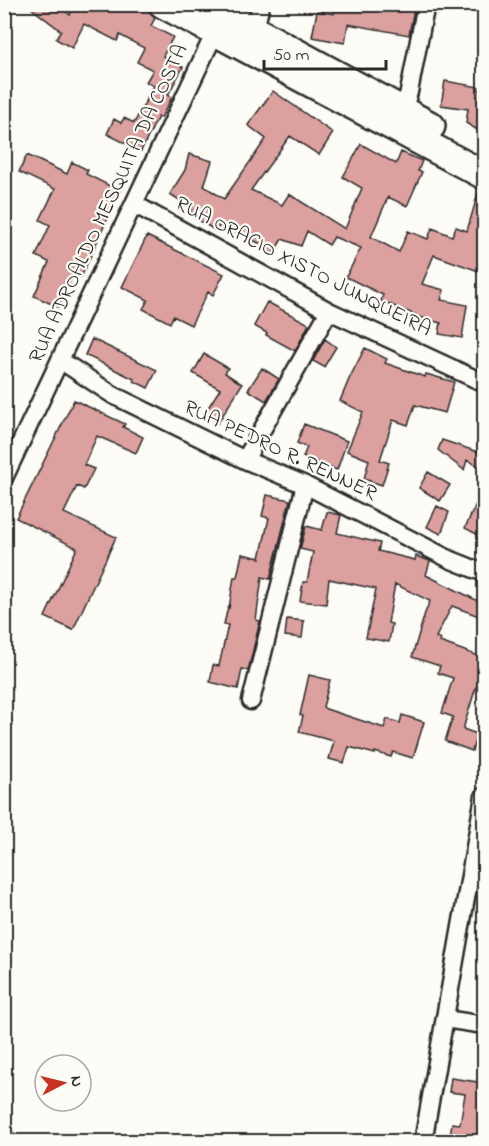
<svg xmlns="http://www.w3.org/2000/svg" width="489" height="1146" font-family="'Indie Flower',sans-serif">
	<rect width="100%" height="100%" fill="#fdfcf7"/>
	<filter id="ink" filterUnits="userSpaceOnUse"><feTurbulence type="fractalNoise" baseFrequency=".0167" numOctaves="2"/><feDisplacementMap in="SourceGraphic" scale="12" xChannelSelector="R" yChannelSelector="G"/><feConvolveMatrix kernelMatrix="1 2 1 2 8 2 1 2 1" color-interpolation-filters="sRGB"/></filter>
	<g filter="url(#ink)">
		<!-- building -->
		<path fill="#dca19f" stroke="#2b2b2b" stroke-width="1.5" d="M26,4H57L70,15L75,4H141L148,9L155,18L151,26L173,37L163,56L183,67L168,95L172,97L161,118L158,117L141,151L107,134L114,119L121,123L124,118L134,123L154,86L146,82L153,70L137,62L144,48L120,35L117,41L84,24L72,48L56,39L61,31Z
			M336,4L353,7L354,4H415L409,35L348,24L345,43L312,37L317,11L334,14Z
			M445,81L479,87L478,90L484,91V134L466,123L468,109L441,105Z
			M273,91L333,133L319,155L290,136L251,190L282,205L289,194L345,229L362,188L343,177L361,144L396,164L401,152L422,161L418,171L422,172L407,206L388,197L371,237L399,252L408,231L428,239L432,228L452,236L456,227L467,231L479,190L484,191V273L434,255L422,284L444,290L441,300L467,305L462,338L439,334L441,323L415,316L416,315L381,301L383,295L346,277L361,248L334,237L329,245L307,231L301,246L282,239L273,254L257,245L259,243L220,225L216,231L189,214L192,208L170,194L185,170L189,154L212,161L204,186L224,199L266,139L248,125Z
			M27,155L67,174L72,162L88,170L86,174L120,191L81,277L74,273L58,307L34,296L49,262L36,256L50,225L40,220L55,189L19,172Z
			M147,236L224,274L213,295L208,292L191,325L173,316L170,323L143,309L148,300L122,287Z
			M267,302L309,324L295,351L266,335L267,333L254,326Z
			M92,339L157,370L148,388L134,381V379L85,355Z
			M325,339L336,347L324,367L313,361Z
			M365,348L387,359L385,363L425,377L426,374L454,382L445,413L415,405L408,425L393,420L380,460L389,463L382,485L364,479L369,460L347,451L363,412L340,401L350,377Z
			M204,354L228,368L225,373L242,384L218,423L204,414L220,389L193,373Z
			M262,368L279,379L266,401L248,390Z
			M74,400L125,424L123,427L143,437L136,453L97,436L84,465L94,469L84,489L77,486L64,513L116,537L73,630L45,617L77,548L16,518Z
			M304,424L347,441L337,470L303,457L307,447L297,443Z
			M442,440L484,454V469L467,460L464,470L438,450Z
			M428,472L450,485L440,501L419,488Z
			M484,487V538L465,528Z
			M267,495L290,500L270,579L262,577L256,620L260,621L248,671L242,669L238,689L210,682L213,665L219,666L228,625L224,624L228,607L229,608L234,577H237L242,554L260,558L269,518L262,516Z
			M437,506L449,512L441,534L427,527Z
			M327,512L341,515L337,533L380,543L378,551L415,560L416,556L427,560L430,561L426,575L484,604V618L452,606L436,637L441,639L440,642L484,658V671L479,688L476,687L463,729L477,734L472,751L445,741L453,717L442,713L453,678L438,673L440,666L412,657L425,613L430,601L395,584L388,623L392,624L389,642L366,638L376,589L329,579L326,604L300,601L303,582H307L313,552L300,549L306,526L322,530Z
			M287,619L304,621L302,638L285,636Z
			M309,675L330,680L323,707L326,709L384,728L387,719L400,723L402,715L424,722L413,758L393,752L391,757L375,752V754L349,747L344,763L329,759L334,741L299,732L303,716L300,715Z
			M451,1078L484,1083V1124H482L479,1142H449L452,1123L460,1124L465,1094L449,1092Z"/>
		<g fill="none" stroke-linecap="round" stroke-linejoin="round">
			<defs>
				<path id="street" d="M253,39L261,4
					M403,111L409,92L426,4
					M134,204L329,311L484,383
					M60,360L113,395L245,460L305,485L449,559L484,573
					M245,460L329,311
					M4,478L218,26
					M251,701L305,485
					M445,1019L484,1025
					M423,1142L484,796"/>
				<path id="primary" d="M163,4L484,175
					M206,4L431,126"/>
			</defs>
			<!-- street casing -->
			<use href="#street" stroke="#2b2b2b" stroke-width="21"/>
			<!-- primary casing -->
			<use href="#primary" stroke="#2b2b2b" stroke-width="32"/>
			<!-- street -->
			<use href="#street" stroke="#fdfcf7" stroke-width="16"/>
			<!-- primary -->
			<use href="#primary" stroke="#fdfcf7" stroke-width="27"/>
		</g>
	</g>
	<g text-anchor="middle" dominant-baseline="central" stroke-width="4.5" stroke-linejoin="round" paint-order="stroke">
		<!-- street labels -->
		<g font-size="21" fill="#2b2b2b" stroke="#fdfcf7">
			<text transform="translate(109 204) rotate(-65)">RUA ADROALDO MESQUITA DA COSTA</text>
			<text transform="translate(303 267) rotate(27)">RUA ORACIO XISTO JUNQUEIRA</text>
			<text transform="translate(280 451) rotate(25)">RUA PEDRO R. RENNER</text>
		</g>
	</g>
	<!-- margin -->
	<rect width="489" height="1146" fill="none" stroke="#fdfcf7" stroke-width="24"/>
	<rect x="12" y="12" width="465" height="1122" fill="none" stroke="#2b2b2b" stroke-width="2" filter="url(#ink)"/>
	<!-- north arrow -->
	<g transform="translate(63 1083) rotate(83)"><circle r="28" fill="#fdfcf7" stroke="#a9a8a5" stroke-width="1.5"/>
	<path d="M0-4.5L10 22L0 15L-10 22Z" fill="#c8321e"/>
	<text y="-9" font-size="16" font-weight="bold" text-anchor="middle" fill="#2b2b2b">N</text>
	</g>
	<!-- scale -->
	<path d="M264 60v9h122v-9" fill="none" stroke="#2b2b2b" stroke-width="3"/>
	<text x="273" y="60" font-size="18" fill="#2b2b2b" stroke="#fdfcf7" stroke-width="4.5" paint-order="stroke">50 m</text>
</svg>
